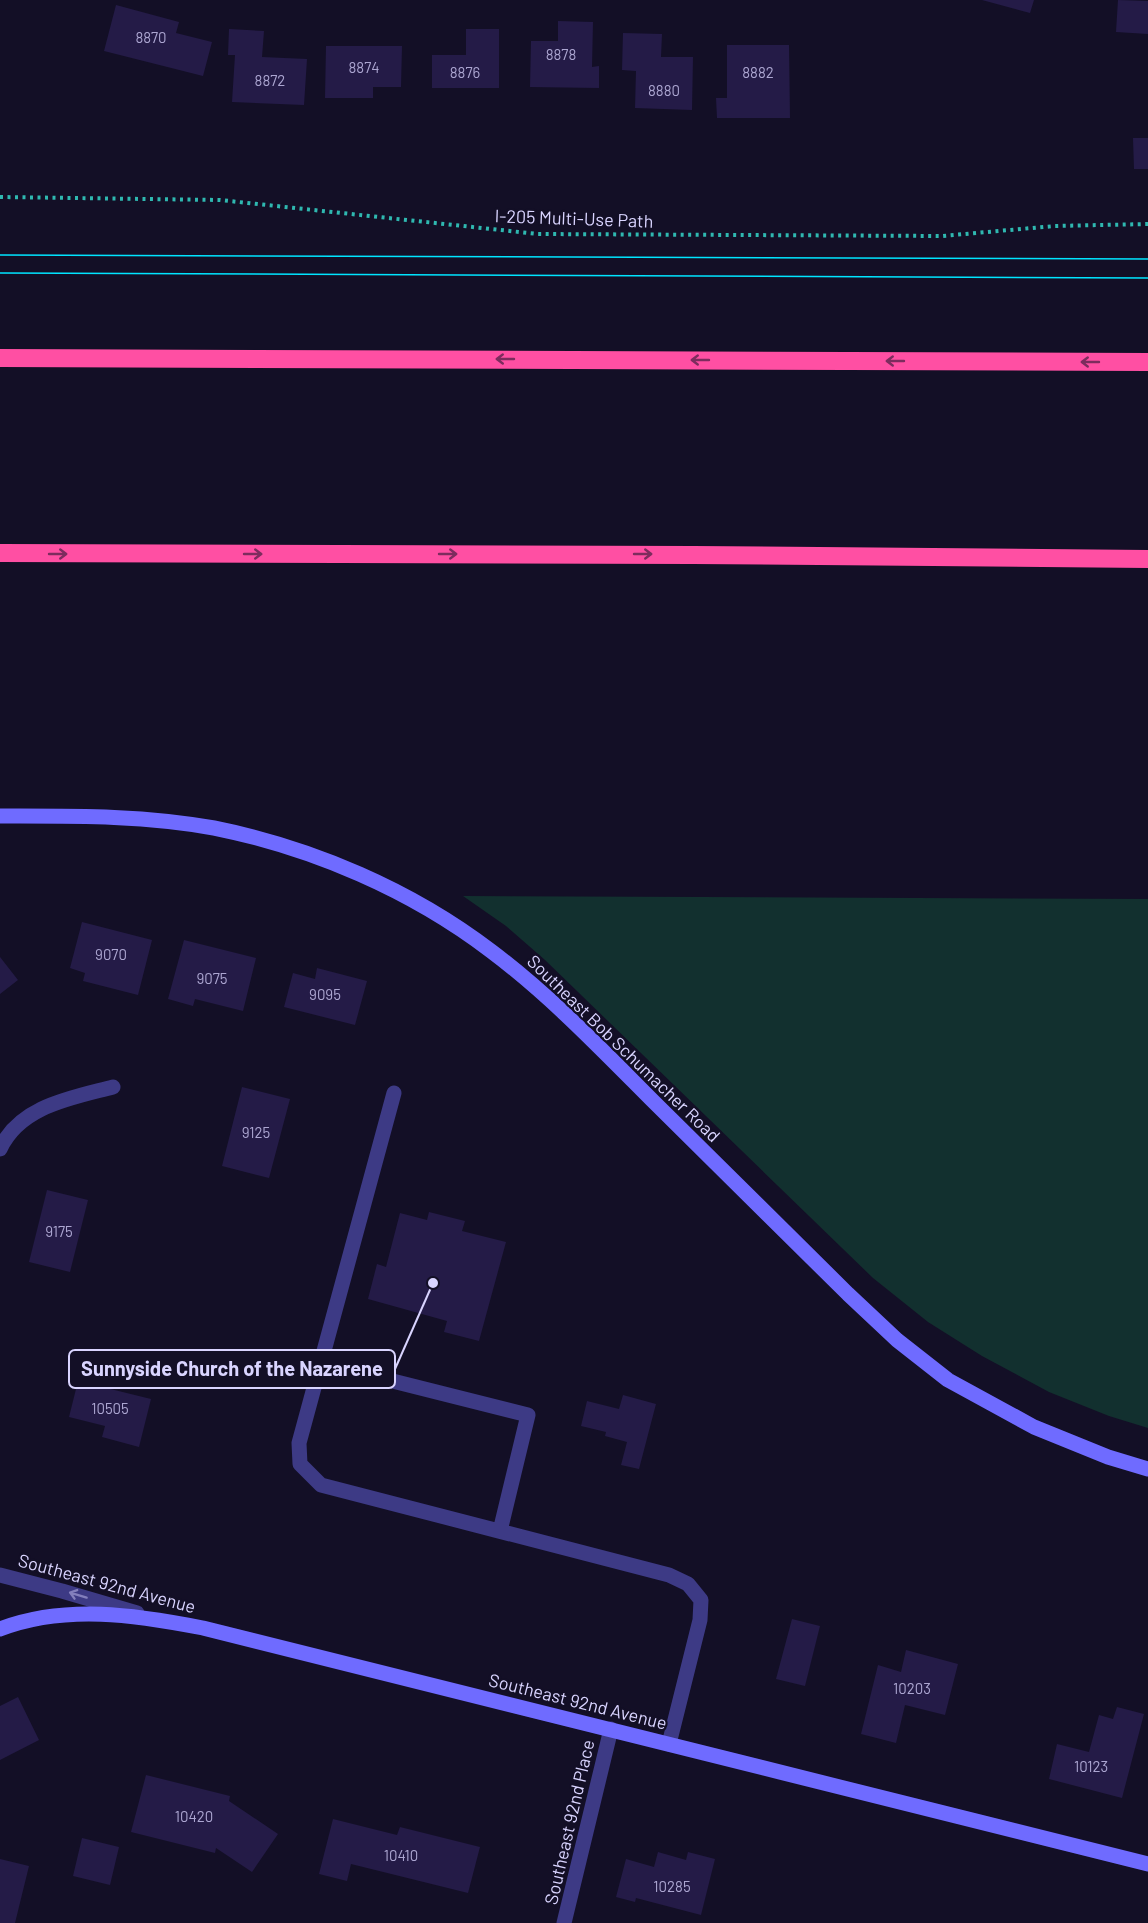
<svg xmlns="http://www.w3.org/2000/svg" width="1148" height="1923" font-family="Barlow,sans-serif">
	<rect width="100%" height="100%" fill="#130f26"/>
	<!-- green -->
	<path fill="#12302f" d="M463,896L1148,899V1428L1109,1416L1049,1392L982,1356L928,1322L873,1278L545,960L506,926Z"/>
	<!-- building -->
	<path fill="#241b47" d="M982,0H1034L1030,13Z
		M1118,0L1148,1V34L1116,32Z
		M116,5L179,22L176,33L212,42L203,76L104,51Z
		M558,21L593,22L592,67L599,66V88L530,87L531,41H558Z
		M229,29L264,31L262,57L307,59L304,105L232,102L235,55H228Z
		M466,29H499V88H432V55H466Z
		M623,33L662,34L661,57H693L692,110L635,108L636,71L622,70Z
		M727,45H789L790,118H717L716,98H727Z
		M326,46H402L401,87H373V98H325Z
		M1133,138H1148V169H1134Z
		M82,922L152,940L138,995L83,981L85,973L70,968Z
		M184,940L256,958L243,1011L195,999L193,1006L168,999Z
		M0,957L18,980L0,994Z
		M317,968L367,981L355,1025L284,1007L293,973L315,979Z
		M242,1087L290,1099L269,1178L222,1166Z
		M47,1190L88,1200L70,1272L29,1262Z
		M429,1212L465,1221L462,1231L506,1242L479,1341L444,1332L447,1321L368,1299L377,1264L386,1267L400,1213L427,1220Z
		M78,1381L151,1399L139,1447L102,1437L105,1426L69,1417Z
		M623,1395L656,1404L639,1469L621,1465L627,1442L605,1436L606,1432L581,1426L587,1401L619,1409Z
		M792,1619L820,1626L805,1686L776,1679Z
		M906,1650L958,1664L945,1715L905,1705L896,1743L861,1734L878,1665L901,1672Z
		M18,1697L39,1740L0,1760V1706Z
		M1117,1707L1144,1714L1122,1798L1049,1779L1057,1744L1089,1752L1099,1715L1113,1719Z
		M146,1775L230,1796L229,1801L278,1834L252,1872L216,1848L215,1853L131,1832Z
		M333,1819L397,1835L400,1827L480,1847L468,1893L351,1864L347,1881L319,1874Z
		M82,1838L119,1847L110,1885L73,1876Z
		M658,1852L686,1860L688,1852L715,1859L701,1915L636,1898L635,1902L616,1897L626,1859L654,1867Z
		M0,1859L29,1866L15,1923H0Z"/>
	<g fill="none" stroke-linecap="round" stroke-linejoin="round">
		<!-- path -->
		<path stroke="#2fb8b0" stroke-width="4" stroke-dasharray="3 4.5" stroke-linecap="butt" d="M0,197L220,200L538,234L942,236L1055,226L1148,224"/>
		<!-- lane -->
		<path stroke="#3d3a85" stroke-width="15" d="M394,1093L299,1443L300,1464L321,1485L669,1575L688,1584L701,1600L700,1620L669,1744
			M321,1363L528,1415L500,1531"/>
		<!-- street -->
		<path stroke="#3d3a85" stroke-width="15" d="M0,1149C20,1106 71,1098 113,1087
			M0,1575L62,1591L137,1613
			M564,1923L611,1729"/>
		<!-- secondary -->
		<path stroke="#6f6bff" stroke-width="15" d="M0,816C71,816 143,815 214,828C313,848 411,890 491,951C551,996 603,1051 656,1104C720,1167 784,1230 848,1294L897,1340L948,1380L1034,1427L1108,1457L1148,1469
			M0,1629C66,1604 136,1615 203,1628L1148,1864"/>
		<!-- highway -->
		<path stroke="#ff4fa3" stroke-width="18" d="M0,358L1148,362
			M0,553L693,555L1148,559"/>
		<!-- tram -->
		<path stroke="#00e5ff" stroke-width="1.5" d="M0,255L1148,259
			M0,273L1148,278"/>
	</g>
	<!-- one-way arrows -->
	<defs><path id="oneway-shaft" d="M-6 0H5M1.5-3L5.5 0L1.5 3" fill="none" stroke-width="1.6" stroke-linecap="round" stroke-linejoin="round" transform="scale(1.5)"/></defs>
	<g stroke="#7d2c5e">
		<use href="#oneway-shaft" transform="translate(505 359) rotate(-180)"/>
		<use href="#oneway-shaft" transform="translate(700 360) rotate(-180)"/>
		<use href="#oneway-shaft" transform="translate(895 361) rotate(-180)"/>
		<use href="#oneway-shaft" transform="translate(1090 362) rotate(-180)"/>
		<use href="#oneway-shaft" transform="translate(58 554)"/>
		<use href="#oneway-shaft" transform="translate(253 554)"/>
		<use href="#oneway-shaft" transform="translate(448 554)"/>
		<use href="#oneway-shaft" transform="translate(643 554)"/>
	</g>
	<use stroke="#837fbc" href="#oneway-shaft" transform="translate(78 1595) rotate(-163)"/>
	<g text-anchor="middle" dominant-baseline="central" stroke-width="4.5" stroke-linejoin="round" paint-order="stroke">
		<!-- number labels -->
		<g font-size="15" fill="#aca6d1">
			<text x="151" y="37">8870</text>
			<text x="561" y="54">8878</text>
			<text x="364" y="67">8874</text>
			<text x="465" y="72">8876</text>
			<text x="758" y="72">8882</text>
			<text x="270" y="80">8872</text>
			<text x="664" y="90">8880</text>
			<text x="111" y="954">9070</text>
			<text x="212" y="978">9075</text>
			<text x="325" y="994">9095</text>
			<text x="256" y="1132">9125</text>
			<text x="59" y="1231">9175</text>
			<text x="110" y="1408">10505</text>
			<text x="912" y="1688">10203</text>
			<text x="1091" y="1766">10123</text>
			<text x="194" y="1816">10420</text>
			<text x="401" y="1855">10410</text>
			<text x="672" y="1886">10285</text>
		</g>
		<!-- street labels -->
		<g font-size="18" fill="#d9d4ff" stroke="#130f26">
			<text transform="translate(574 218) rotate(2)">I-205 Multi-Use Path</text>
			<text transform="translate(624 1048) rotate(44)">Southeast Bob Schumacher Road</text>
			<text transform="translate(107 1583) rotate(15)">Southeast 92nd Avenue</text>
			<text transform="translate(578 1701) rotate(14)">Southeast 92nd Avenue</text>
			<text transform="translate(569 1822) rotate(-77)">Southeast 92nd Place</text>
		</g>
	</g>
	<!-- callouts -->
	<path fill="none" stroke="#d9d4ff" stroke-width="2" d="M433 1283L395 1369"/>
	<circle fill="#d9d4ff" stroke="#130f26" stroke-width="2" cx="433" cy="1283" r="6"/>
	<rect fill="#130f26" stroke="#d9d4ff" stroke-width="2" x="69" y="1350" width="326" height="38" rx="6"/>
	<g font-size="20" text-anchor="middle" font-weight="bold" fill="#d9d4ff">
		<text x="232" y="1376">Sunnyside Church of the Nazarene</text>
	</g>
</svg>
